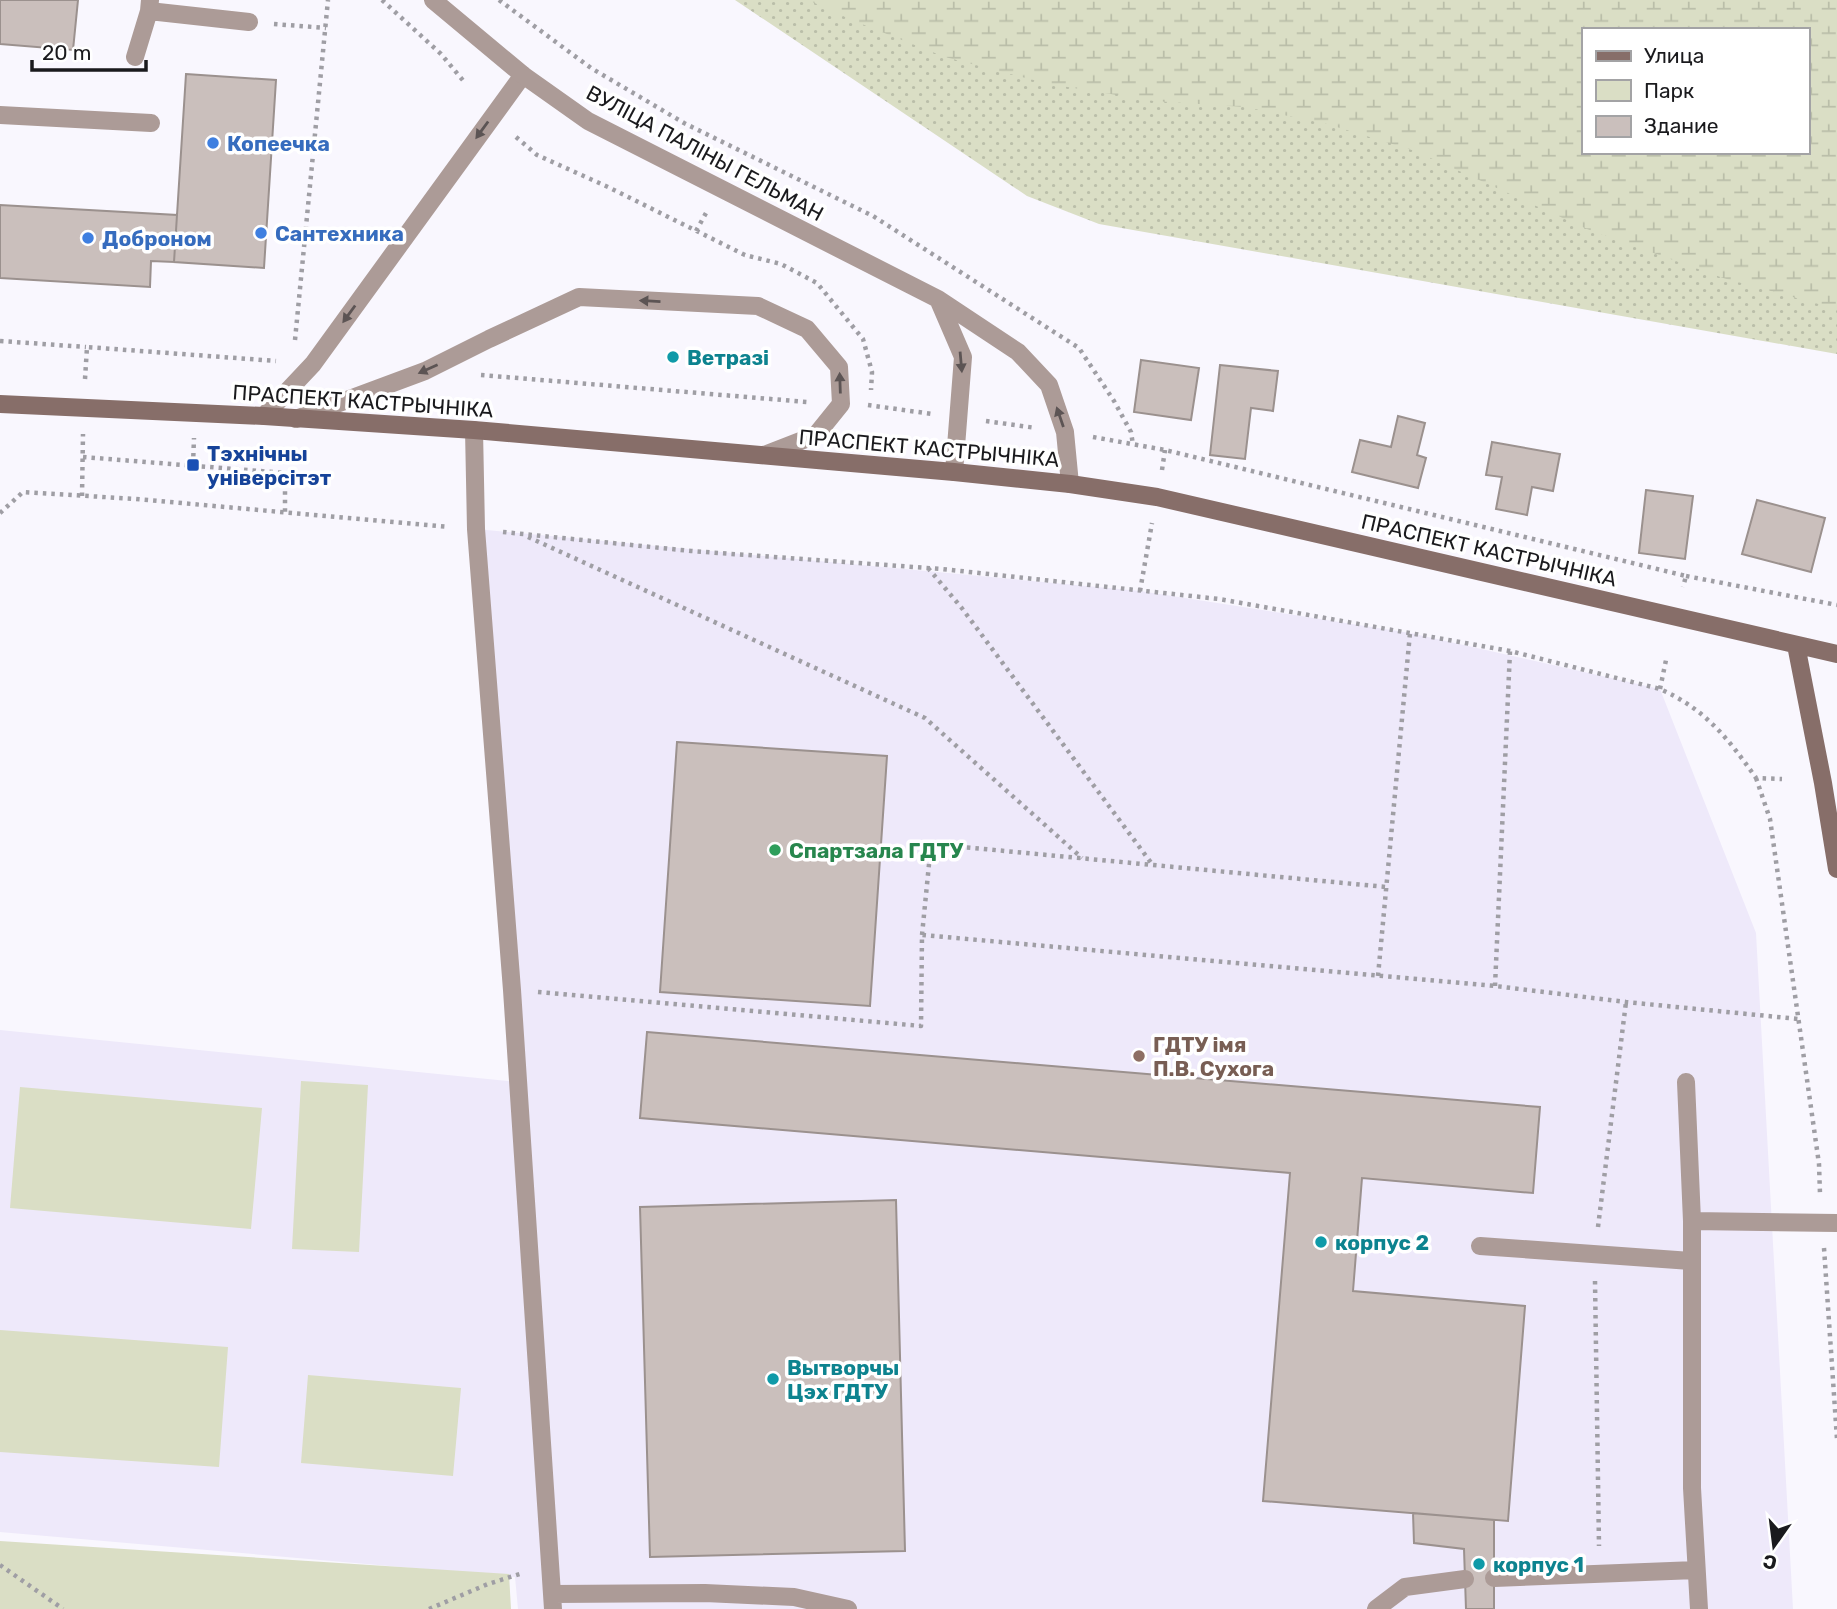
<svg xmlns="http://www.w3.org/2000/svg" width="1837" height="1609" font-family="Rubik,sans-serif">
	<defs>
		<pattern id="grass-dots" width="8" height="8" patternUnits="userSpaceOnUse" patternTransform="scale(1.75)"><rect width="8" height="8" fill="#dadec5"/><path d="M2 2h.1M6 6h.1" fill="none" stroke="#babea9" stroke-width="1.8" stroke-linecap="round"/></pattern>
		<pattern id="wetland-marsh" width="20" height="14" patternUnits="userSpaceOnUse" patternTransform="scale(1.75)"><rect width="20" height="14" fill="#dadec5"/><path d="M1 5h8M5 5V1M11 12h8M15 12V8" fill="none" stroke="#babea9"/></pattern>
	</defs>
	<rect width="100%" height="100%" fill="#f9f7fe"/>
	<!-- built -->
	<path fill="#eee9fa" d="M476,529L1140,591L1410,633L1660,689L1756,933L1793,1609H518L515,1577L0,1532V1030L518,1082Z"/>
	<!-- grass -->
	<path fill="url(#grass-dots)" fill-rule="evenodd" d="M735,0H1837V354L1099,224L1027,196ZM1583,30H1807V152H1583Z"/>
	<!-- wetland -->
	<path fill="url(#wetland-marsh)" fill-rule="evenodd" d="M808,0H1837V309L1723,278L1587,229L1415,151L1327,124L1245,107L1154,101L1049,84L945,57L854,21ZM1583,30H1807V152H1583Z"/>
	<!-- park -->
	<path fill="#dadec5" d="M301,1081L368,1085L359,1252L292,1249Z
		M20,1087L262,1108L251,1229L10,1208Z
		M0,1330L228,1347L219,1467L0,1452Z
		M308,1375L461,1388L453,1476L301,1463Z
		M0,1541L509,1574L511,1609H0Z"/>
	<!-- building -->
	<path fill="#cabfbc" stroke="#9b918e" stroke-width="2" d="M0,0H78L73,50L0,44Z
		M186,74L276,80L264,268L174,262Z
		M0,205L177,215L174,262L151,261L150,287L0,278Z
		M1141,360L1199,368L1191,420L1134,412Z
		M1220,365L1278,371L1273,411L1251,408L1245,459L1210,455Z
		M1398,416L1425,423L1417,455L1426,458L1418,488L1352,472L1360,440L1391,447Z
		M1492,442L1560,454L1553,491L1532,487L1527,515L1496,509L1502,477L1486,475Z
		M1646,490L1693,496L1685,559L1639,553Z
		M1757,500L1825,518L1811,572L1742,554Z
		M677,742L887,756L870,1006L660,992Z
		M647,1032L1540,1107L1533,1193L1362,1178L1353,1291L1525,1306L1508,1521L1263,1501L1290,1173L640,1118Z
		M896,1200L905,1551L650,1557L640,1207Z
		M1413,1513L1494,1520V1609H1466L1464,1549L1414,1543Z"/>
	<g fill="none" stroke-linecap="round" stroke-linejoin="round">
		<!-- path -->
		<path stroke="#9f9ea4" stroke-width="4.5" stroke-dasharray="3.5 5" stroke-linecap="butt" d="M382,0L441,54L466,84
			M499,0L591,68L684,123L873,216L1079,348L1114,401L1131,432L1133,445
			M274,24L326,28
			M516,137L537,155L608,187L745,255L781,264L817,283L863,339L872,372L871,390
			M696,231L706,213
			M295,340L328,0
			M0,341L86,347
			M481,375L807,402
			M85,379L87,347L276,361
			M868,405L932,414
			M986,421L1036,428
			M1093,437L1165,450L1686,576L1683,587
			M83,457L285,473V512
			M193,465L194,438
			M1162,470L1165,450
			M82,496L83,434
			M0,513L23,492L136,499L449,527
			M503,532L691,551L942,569L1219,599L1510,651L1660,689C1705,709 1728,738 1756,778L1782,779
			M528,537L925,718L1082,858
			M928,568L961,607L1152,864
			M1686,576L1837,605
			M1140,591L1152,523
			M1660,689L1666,660
			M1756,778L1770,819L1819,1164L1820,1194
			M922,935L931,844L1386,887
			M1378,976L1410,633
			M1495,986L1510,651
			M538,992L921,1026L922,935L1495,986L1626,1002L1798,1019
			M1598,1227L1626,1002
			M1824,1248L1837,1439
			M1595,1281L1599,1546
			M0,1565L63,1609
			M429,1609L488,1584L523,1573"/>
		<!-- service -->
		<path stroke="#ac9b97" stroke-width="18" d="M149,11L249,22
			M135,57L149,11L150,0
			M0,115L151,123
			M264,416L313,364L523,75
			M296,419L425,371L489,339L579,297L758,306L807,329L839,367L841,404L816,435L764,455
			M474,430L476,529L512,990L553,1609
			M1686,1082L1692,1221
			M1480,1246L1691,1261
			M1494,1578L1696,1570
			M553,1594L705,1593L794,1597L848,1609
			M1376,1609L1405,1587L1465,1579
			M1699,1609L1692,1488V1221L1837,1223"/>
		<!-- minor -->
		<path stroke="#ac9b97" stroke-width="18" d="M433,0L523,75L588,121L938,299L1018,352L1049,385L1065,432L1070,484
			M938,299L963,357L954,472"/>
		<!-- secondary -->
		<path stroke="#876e69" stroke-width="18" d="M0,404L264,416L474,430L954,472L1070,484L1157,497L1837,654
			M1796,645L1823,783L1837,869"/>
	</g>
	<!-- one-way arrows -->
	<defs><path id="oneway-solid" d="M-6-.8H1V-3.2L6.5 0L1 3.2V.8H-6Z" transform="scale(1.75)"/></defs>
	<g fill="#5c5454">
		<use href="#oneway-solid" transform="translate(482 130) rotate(126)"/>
		<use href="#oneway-solid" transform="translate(650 301) rotate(-177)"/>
		<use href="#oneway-solid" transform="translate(349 314) rotate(126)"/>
		<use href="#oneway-solid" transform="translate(961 362) rotate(85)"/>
		<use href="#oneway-solid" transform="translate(428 369) rotate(156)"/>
		<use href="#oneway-solid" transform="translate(840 383) rotate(-92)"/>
		<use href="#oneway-solid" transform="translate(1060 417) rotate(-109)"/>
	</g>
	<!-- markers -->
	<g fill="#3f7fe0" stroke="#fff" stroke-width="2.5">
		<circle cx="213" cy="143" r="7"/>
		<circle cx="261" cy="233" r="7"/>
		<circle cx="88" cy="238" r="7"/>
	</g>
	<g fill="#0f9aa8" stroke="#fff" stroke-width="2.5">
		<circle cx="673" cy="357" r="7"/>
		<circle cx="1321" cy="1242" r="7"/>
		<circle cx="773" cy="1379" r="7"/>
		<circle cx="1479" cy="1564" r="7"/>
	</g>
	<rect fill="#1a4fb4" stroke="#fff" stroke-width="2.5" x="186" y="458" width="14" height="14" rx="3.5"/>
	<circle fill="#2e9e5b" stroke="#fff" stroke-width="2.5" cx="775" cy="850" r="7"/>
	<circle fill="#8d6e63" stroke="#fff" stroke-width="2.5" cx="1139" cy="1056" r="7"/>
	<g text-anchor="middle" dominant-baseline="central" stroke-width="7" stroke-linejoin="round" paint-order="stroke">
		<!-- shop labels -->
		<g font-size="21" font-weight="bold" fill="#366cbe" stroke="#fff" text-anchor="start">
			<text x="227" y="143">Копеечка</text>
			<text x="275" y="233">Сантехника</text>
			<text x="102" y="238">Доброном</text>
		</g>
		<!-- street labels -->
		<g font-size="21" fill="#1a1a1d" stroke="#fff">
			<text transform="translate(705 153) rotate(28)">ВУЛІЦА ПАЛІНЫ ГЕЛЬМАН</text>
			<text transform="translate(363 401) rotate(4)">ПРАСПЕКТ КАСТРЫЧНІКА</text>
			<text transform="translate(929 448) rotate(5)">ПРАСПЕКТ КАСТРЫЧНІКА</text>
			<text transform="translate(1489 550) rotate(13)">ПРАСПЕКТ КАСТРЫЧНІКА</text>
		</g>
		<!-- culture labels -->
		<g font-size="21" font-weight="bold" fill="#0d838f" stroke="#fff" text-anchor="start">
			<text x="687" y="357">Ветразі</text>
			<text x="1335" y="1242">корпус 2</text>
			<text x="787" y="1367">Вытворчы<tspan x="787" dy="24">Цэх ГДТУ</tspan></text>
			<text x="1493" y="1564">корпус 1</text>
		</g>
		<!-- transit labels -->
		<g font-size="21" font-weight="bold" fill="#164399" stroke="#fff" text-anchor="start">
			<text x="207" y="453">Тэхнічны<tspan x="207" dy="24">універсітэт</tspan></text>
		</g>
		<!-- leisure labels -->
		<g font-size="21" font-weight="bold" fill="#27864d" stroke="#fff" text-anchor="start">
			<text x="789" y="850">Спартзала ГДТУ</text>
		</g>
		<!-- education labels -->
		<g font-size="21" font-weight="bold" fill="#785e54" stroke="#fff" text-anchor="start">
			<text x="1153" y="1044">ГДТУ імя<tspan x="1153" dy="24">П.В. Сухога</tspan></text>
		</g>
	</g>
	<!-- legend -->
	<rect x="1582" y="28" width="228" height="126" fill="#ffffff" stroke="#a3a3a5" stroke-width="2"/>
	<rect x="1596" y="51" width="35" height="10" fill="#876e69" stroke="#a3a3a5" stroke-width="2"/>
	<text x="1644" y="63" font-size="21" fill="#1a1a1d">Улица</text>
	<rect x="1596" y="80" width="35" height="21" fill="#dadec5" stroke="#a3a3a5" stroke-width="2"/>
	<text x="1644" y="98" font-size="21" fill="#1a1a1d">Парк</text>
	<rect x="1596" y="116" width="35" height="21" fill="#cabfbc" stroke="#a3a3a5" stroke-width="2"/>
	<text x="1644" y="133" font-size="21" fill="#1a1a1d">Здание</text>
	<!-- north arrow -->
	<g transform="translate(1774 1546) rotate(194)" stroke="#ffffff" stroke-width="5" paint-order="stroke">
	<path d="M0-5L12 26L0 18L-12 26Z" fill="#1a1a1d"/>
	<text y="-10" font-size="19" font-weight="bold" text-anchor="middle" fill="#1a1a1d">С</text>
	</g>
	<!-- scale -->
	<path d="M32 60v10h114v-10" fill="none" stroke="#1a1a1d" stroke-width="3.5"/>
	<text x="42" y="60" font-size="21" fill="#1a1a1d" stroke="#ffffff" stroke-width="5" paint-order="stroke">20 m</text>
</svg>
